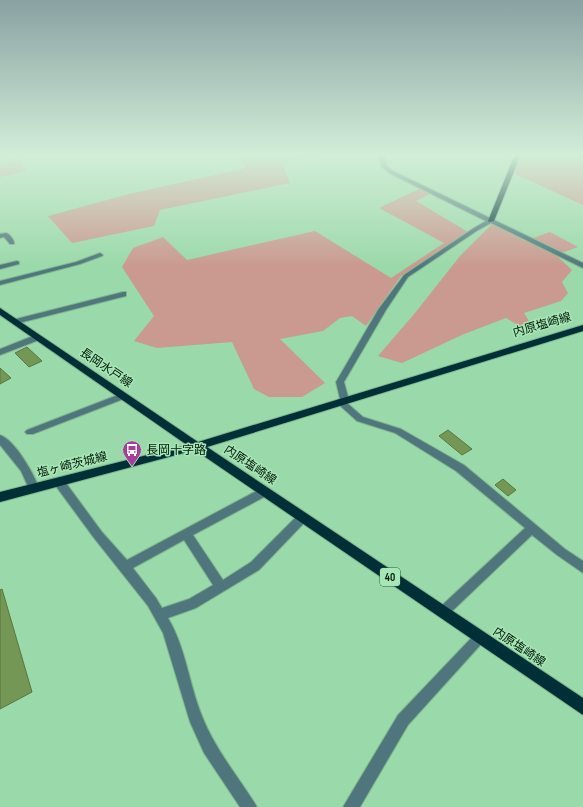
<svg xmlns="http://www.w3.org/2000/svg" width="583" height="807" font-family="'Sofia Sans Condensed','Noto Sans JP',sans-serif">
	<rect width="100%" height="100%" fill="#9ad9a9"/>
	<!-- green -->
	<path fill="#ca998f" d="M255,154H326L282,163L290,183L160,210L154,226L72,243L48,216L129,194L246,168L241,160Z
		M525,154H572L583,158V205L513,173Z
		M19,160L26,171L0,177V165Z
		M419,189L430,194L416,201L468,232L401,276L366,326L352,316L340,318L323,331L280,339L325,383L302,397H269L254,389L232,342L157,348L134,341L154,316L122,267L133,248L163,237L187,260L315,231L391,278L444,243L379,208Z
		M492,224L525,241L550,232L578,247L556,255L572,270L562,282L568,293L561,301L524,313L532,326L523,328L506,318L464,334L402,363L378,356L415,313L460,256Z"/>
	<!-- building -->
	<path fill="#749756" stroke="#58773c" d="M27,347L42,361L29,367L15,353Z
		M0,368L11,378L0,384Z
		M448,430L472,449L462,455L439,436Z
		M503,479L516,490L508,496L495,485Z
		M2,589L32,692L0,709V590Z"/>
	<g fill="none" stroke-linecap="round" stroke-linejoin="round">
		<defs>
			<path id="minor" d="M0,154H11L0,157Z
				M18,154H24V155L21,157Z
				M378,154H384L387,166L393,171L583,263V268L581,267L491,223L478,230L408,277L386,310L344,382L349,400L347,403L363,417L401,429L464,465L565,549L583,561V573L557,555L532,535L447,616L443,618L439,616L437,612L439,608L525,528L456,471L395,433L357,421L336,402L337,400L340,399L336,382L378,310L404,275L474,228L486,221L389,173L382,167Z
				M6,233C10,234 15,241 14,244H10L4,237L0,238V234Z
				M100,253L103,255L102,256L80,264L0,285V281L76,262Z
				M17,261L19,262V264L0,269V265Z
				M123,292H126V296L15,324L11,322L12,320Z
				M33,336H36L40,338L39,340L0,355V349Z
				M123,393L126,394L127,396L126,398L33,434H27L25,432L27,430Z
				M0,435C15,440 34,474 39,488L38,491L34,492L30,491L21,471L0,445Z
				M59,478L63,479L102,532L127,560L260,489L264,488L268,489L269,492L268,495L193,535L223,580L251,562L298,515L302,514L306,515L307,518L306,521L259,570L196,608L168,618C186,648 189,684 202,716C214,747 236,774 254,802L257,807H240L204,753L190,722L163,633L148,606L94,538L55,485L54,482L55,479ZM184,540L213,585L189,599L162,608L156,598L133,568Z
				M480,631L484,633L486,637L484,641L408,725L360,807H343L398,715L476,633Z"/>
			<path id="major" d="M517,154H523L519,159L494,221L489,222L488,221L513,159Z
				M575,154H583V158Z
				M0,308L198,442L583,325V331L207,447L583,698V715L195,450L0,502V492L187,445L0,315Z"/>
		</defs>
		<!-- minor casing -->
		<use href="#minor" stroke="#7eb68c" stroke-width="2"/>
		<!-- major casing -->
		<use href="#major" stroke="#7eb68c" stroke-width="2"/>
		<!-- minor -->
		<use href="#minor" fill="#4f767d" fill-rule="evenodd"/>
		<!-- major -->
		<use href="#major" fill="#002f37" fill-rule="evenodd"/>
	</g>
	<!-- sky -->
	<linearGradient id="sky" x2="0" y2="1"><stop stop-color="#89a1a2"/><stop offset="0.58" stop-color="#d2eed8"/><stop offset="1" stop-color="#d2eed8" stop-opacity="0"/></linearGradient>
	<rect width="583" height="267" fill="url(#sky)"/>
	<!-- icons -->
	<defs>
		<symbol id="bus-pin" viewBox="-11 -11 22 30"><path d="M0 17L-7.5 6A9.5 9.5 0 1 1 7.5 6Z" fill="#a83d9e" stroke="#a7e6b6"/><path d="M-5-6H5V4H4V6H2V4H-2V6H-4V4H-5ZM-3.5-4V0h7V-4ZM-3.5 1.2v1.5H-2V1.2ZM2 1.2v1.5H3.5V1.2Z" fill="#fff"/></symbol>
	</defs>
	<g fill-rule="evenodd">
		<use href="#bus-pin" x="121" y="439" width="22" height="30"/>
	</g>
	<g text-anchor="middle" dominant-baseline="central" stroke-width="3" stroke-linejoin="round" paint-order="stroke">
		<!-- shield labels -->
		<rect fill="#a7e6b6" stroke="#33563c" stroke-width="1" x="380" y="568" width="20" height="18" rx="3"/>
		<g font-size="11" font-weight="bold" fill="#011807">
			<text x="390" y="577">40</text>
		</g>
		<!-- street labels -->
		<g font-size="12" fill="#011807" stroke="#a7e6b6">
			<text transform="translate(542 325) rotate(-16)">内原塩崎線</text>
			<text transform="translate(106 368) rotate(34)">長岡水戸線</text>
			<text transform="translate(72 465) rotate(-14)">塩ヶ崎茨城線</text>
			<text transform="translate(250 465) rotate(34)">内原塩崎線</text>
			<text transform="translate(519 647) rotate(34)">内原塩崎線</text>
		</g>
		<!-- poi labels -->
		<g font-size="12" fill="#011807" stroke="#a7e6b6" text-anchor="start">
			<text x="146" y="450">長岡十字路</text>
		</g>
	</g>
</svg>
